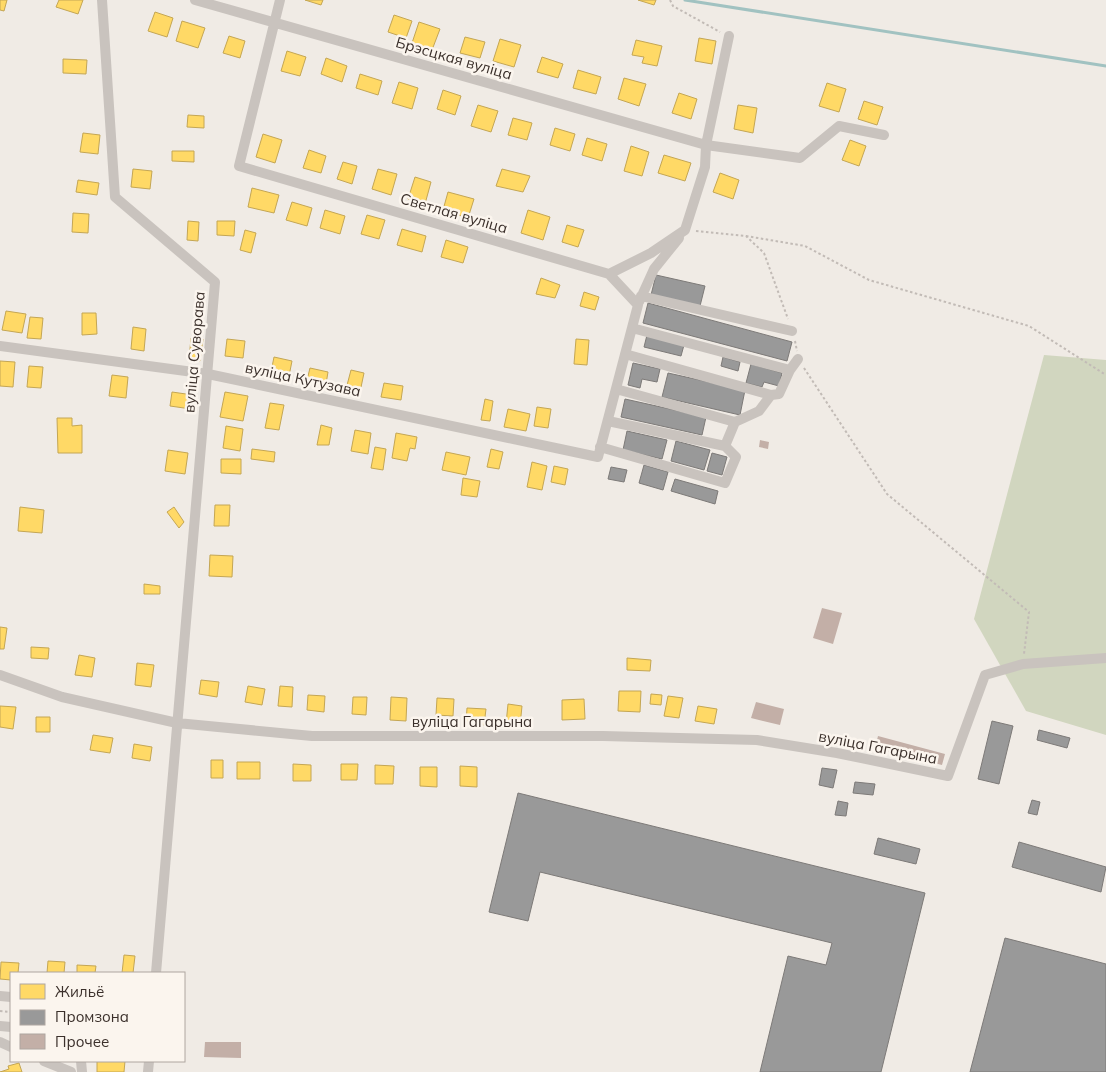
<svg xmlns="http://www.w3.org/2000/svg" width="1106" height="1072" font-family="Mulish,sans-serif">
	<rect width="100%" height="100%" fill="#f0ebe5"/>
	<!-- green -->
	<path fill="#d1d6bf" d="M1044,355L1106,360V735L1026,711L974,619Z"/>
	<!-- homes -->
	<path fill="#ffd966" stroke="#c4a654" d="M0,0H7L4,11L0,10Z
		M59,0H83L78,14L56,7Z
		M305,0H323L321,5Z
		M638,0H656L654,5Z
		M155,12L173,18L167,37L148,31Z
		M394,15L412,21L406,38L388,32Z
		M182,21L205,28L198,48L176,41Z
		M419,22L440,29L432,50L412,43Z
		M229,36L245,41L240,58L223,53Z
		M465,37L485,42L480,58L460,53Z
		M699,38L716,41L712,64L695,61Z
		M500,39L521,45L514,67L493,61Z
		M636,40L662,46L657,66L642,63L644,57L632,55Z
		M287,51L306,57L300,76L281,71Z
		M542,57L563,64L558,78L537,72Z
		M326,58L347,66L342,82L321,74Z
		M63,59L87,60L86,74L63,73Z
		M578,70L601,77L596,94L573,88Z
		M360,74L382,81L378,95L356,88Z
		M624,78L646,84L639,106L618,99Z
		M399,82L418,88L412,109L392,103Z
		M827,83L846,89L839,112L819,106Z
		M443,90L461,96L455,115L437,109Z
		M679,93L697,99L691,119L672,113Z
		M864,101L883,107L877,125L858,119Z
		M478,105L498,111L491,132L471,126Z
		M738,105L757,108L753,133L734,129Z
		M188,115L204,116V128L187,127Z
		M513,118L532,123L527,140L508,135Z
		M555,128L575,134L570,151L550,145Z
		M83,133L100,135L98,154L80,152Z
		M263,134L282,140L275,163L256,157Z
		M587,138L607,144L602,161L582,155Z
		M850,140L866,146L859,166L842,160Z
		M631,146L649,152L642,176L624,171Z
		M309,150L326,156L321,173L303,168Z
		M172,151H194V162L172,161Z
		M664,155L691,163L685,181L658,173Z
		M343,162L357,166L352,184L337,179Z
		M133,169L152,171L150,189L131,187Z
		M378,169L397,174L391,195L372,189Z
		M502,169L530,176L523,192L496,186Z
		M720,173L739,180L733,199L713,192Z
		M415,177L431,182L425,204L408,199Z
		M78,180L99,183L97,195L76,192Z
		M252,188L279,195L274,213L248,207Z
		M448,192L474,199L468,218L443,210Z
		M292,202L312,208L307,226L286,220Z
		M325,210L345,216L340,234L320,228Z
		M528,210L550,217L543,240L521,233Z
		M73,213L89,214L88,233L72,232Z
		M367,215L385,220L379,239L361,234Z
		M188,221L199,222L198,241L187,240Z
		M217,221H235L234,236L217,235Z
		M567,225L584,230L578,247L562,242Z
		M402,229L426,236L422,252L397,245Z
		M245,230L256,233L251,253L240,250Z
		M446,240L468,247L463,263L441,257Z
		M541,278L560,285L555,298L536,294Z
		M584,292L599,297L595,310L580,306Z
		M6,311L26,314L22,333L2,330Z
		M82,313H96L97,334L82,335Z
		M30,317L43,318L41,339L27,338Z
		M133,327L146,329L144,351L131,349Z
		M191,338L203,339L200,361L189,360Z
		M227,339L245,341L243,358L225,356Z
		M576,339L589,340L587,365L574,364Z
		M274,357L292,361L289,376L271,372Z
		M0,361L15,362L13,387L0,386Z
		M29,366L43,367L41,388L27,387Z
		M310,368L328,372L326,384L307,380Z
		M351,370L364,373L360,392L346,389Z
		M112,375L128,377L126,398L109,396Z
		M384,383L403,386L401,400L381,397Z
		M172,392L193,395L191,409L170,406Z
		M225,392L248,396L243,421L220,417Z
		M485,399L493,401L490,421L481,420Z
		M270,403L284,405L279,430L265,428Z
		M537,407L551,409L548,428L534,426Z
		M508,409L530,414L526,431L504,427Z
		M57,418H72V426L82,425V453H58Z
		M321,425L332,428L329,445H317Z
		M226,426L243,429L240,451L223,448Z
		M355,430L371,433L368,454L351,451Z
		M396,433L417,437L415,449L410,448L407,461L392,458Z
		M375,447L386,449L383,470L371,468Z
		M252,449L275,452L274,462L251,459Z
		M491,449L503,452L499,469L487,467Z
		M168,450L188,453L185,474L165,471Z
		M446,452L470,457L466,475L442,470Z
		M221,459H241V474L221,473Z
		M532,462L547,466L542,490L527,487Z
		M554,466L568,469L565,485L551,482Z
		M463,478L480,481L477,497L461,495Z
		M215,505H230L229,526H214Z
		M20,507L44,510L42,533L18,531Z
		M174,507L184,522L179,528L167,512Z
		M210,555L233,556L232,577L209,576Z
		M144,584L160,586V594H144Z
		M0,627L7,628L4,649H0Z
		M31,647L49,648L48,659L31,658Z
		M79,655L95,658L92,677L75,675Z
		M627,658L651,660L650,671L627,670Z
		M137,663L154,665L151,687L135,685Z
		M201,680L219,682L217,697L199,694Z
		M248,686L265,689L262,705L245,702Z
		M280,686L293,687L292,707L278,706Z
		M619,691H641L640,712L618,711Z
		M651,694L662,695L661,705L650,704Z
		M308,695L325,696L324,712L307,710Z
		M668,696L683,698L679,718L664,716Z
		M353,697H367L366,715L352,714Z
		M391,697L407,698L406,721L390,720Z
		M437,698L454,699L453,716L436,715Z
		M584,699L585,719L562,720V700Z
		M508,704L522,706L520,726L506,724Z
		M0,706L16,707L13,729L0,727Z
		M698,706L717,709L714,724L695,721Z
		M467,708L486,709L484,725L466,723Z
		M36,717H50V732H36Z
		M93,735L113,738L110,753L90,750Z
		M134,744L152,747L150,761L132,758Z
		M211,760H223V778H211Z
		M237,762H260V779H237Z
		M293,764L311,765V781H293Z
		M341,764H358L357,780H341Z
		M375,765L394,766L393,784H375Z
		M460,766L477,767V787L460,786Z
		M420,767H437V787L420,786Z
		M124,955L135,956L133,973H122Z
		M48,961L65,962L64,973H47Z
		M1,962L19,963L18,973H11V980L0,979Z
		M77,965L96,966L95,973H77Z
		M97,1061H125L124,1072H97Z
		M19,1063L22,1072H0L9,1069L8,1066Z"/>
	<!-- industry -->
	<path fill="#999" stroke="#7d7a78" d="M656,275L705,286L700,306L651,295Z
		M648,303L792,342L787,361L643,323Z
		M647,335L684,345L681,356L644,347Z
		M723,357L740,362L738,371L721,366Z
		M633,363L660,369L657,382L642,379L640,388L628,385Z
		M751,364L782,373L779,386L764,382L762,387L746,383Z
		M668,373L745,390L740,415L662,397Z
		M625,399L706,417L702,435L621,417Z
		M627,431L667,440L662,459L623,450Z
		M676,441L710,450L704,470L671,461Z
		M712,453L727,457L722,475L707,471Z
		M644,465L668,472L663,490L639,483Z
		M611,467L627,470L624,482L608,479Z
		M675,479L718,491L715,504L671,491Z
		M992,721L1013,726L999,784L978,779Z
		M1039,730L1070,738L1067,748L1037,740Z
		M822,768L837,770L833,788L819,785Z
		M855,782L875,784L873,795L853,793Z
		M518,793L925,893L881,1072H760L788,956L826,965L832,943L540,872L528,921L489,912Z
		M1032,800L1040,802L1037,815L1028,813Z
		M838,801L848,803L846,816L835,815Z
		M878,838L920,849L916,864L874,854Z
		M1019,842L1106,867L1101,892L1012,867Z
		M1005,938L1106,964V1072H970Z"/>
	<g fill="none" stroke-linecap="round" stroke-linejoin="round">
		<!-- stream -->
		<path stroke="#a1c2c1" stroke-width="3" d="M685,0L1106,66"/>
	</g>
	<!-- building -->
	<path fill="#c3afa7" d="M760,440L769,442L768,449L759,447Z
		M822,608L842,613L833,644L813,638Z
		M756,702L784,709L780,725L751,718Z
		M878,736L945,754L942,765L875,748Z
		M205,1042H241V1058L204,1057Z"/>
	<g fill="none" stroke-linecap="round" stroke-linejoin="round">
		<!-- path -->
		<path stroke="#c2bbb6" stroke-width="2" stroke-dasharray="2.5 2.5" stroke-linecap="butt" d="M670,0L673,6L720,32
			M696,231L746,236L764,253L788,319
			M746,236L805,246L869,280L1029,326L1106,375
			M795,341L797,351
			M804,368L887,494L1029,612L1024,654
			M0,1011L11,1012"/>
		<!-- minor -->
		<path stroke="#c9c3be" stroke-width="10" d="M102,0L115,197L215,282L156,973
			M195,0L706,145L800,158L839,126L884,135
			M609,274L651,253L685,230L705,167L706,145L729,36
			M641,296L792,331
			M639,302L654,269L679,238
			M632,328L790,370
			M0,346L208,374L598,457L638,305L609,274L239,166L280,0
			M625,354L771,395
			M616,389L735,422
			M608,421L725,446
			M600,447L725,483L736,457L725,446L735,422L759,411L771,395L779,394L790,370L798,359
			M0,675L62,697L177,723L312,736H603L757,740L837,753L948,776L985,675L1023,664L1106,658
			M0,996L11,997
			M0,1026L11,1027
			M0,1042L11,1047
			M44,1061L71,1072
			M81,1061L82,1072
			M148,1072L149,1061"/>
	</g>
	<g text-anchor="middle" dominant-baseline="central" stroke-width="5" stroke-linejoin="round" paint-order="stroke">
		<!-- street labels -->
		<g font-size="15" fill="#3b302b" stroke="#fbf5ee">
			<text transform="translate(454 58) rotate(16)">Брэсцкая вуліца</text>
			<text transform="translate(454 213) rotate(16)">Светлая вуліца</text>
			<text transform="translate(194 352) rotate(-85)">вуліца Суворава</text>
			<text transform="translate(303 379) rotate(12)">вуліца Кутузава</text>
			<text x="472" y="721">вуліца Гагарына</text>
			<text transform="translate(878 747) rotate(11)">вуліца Гагарына</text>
		</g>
	</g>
	<!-- legend -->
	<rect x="10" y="972" width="175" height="90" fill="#fbf5ee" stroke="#aea6a0"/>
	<rect x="20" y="984" width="25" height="15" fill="#ffd966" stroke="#aea6a0"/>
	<text x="55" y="997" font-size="15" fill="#3b302b">Жильё</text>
	<rect x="20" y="1010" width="25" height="15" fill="#999999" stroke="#aea6a0"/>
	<text x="55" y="1022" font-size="15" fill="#3b302b">Промзона</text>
	<rect x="20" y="1034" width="25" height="15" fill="#c3afa7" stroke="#aea6a0"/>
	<text x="55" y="1047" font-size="15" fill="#3b302b">Прочее</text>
</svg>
